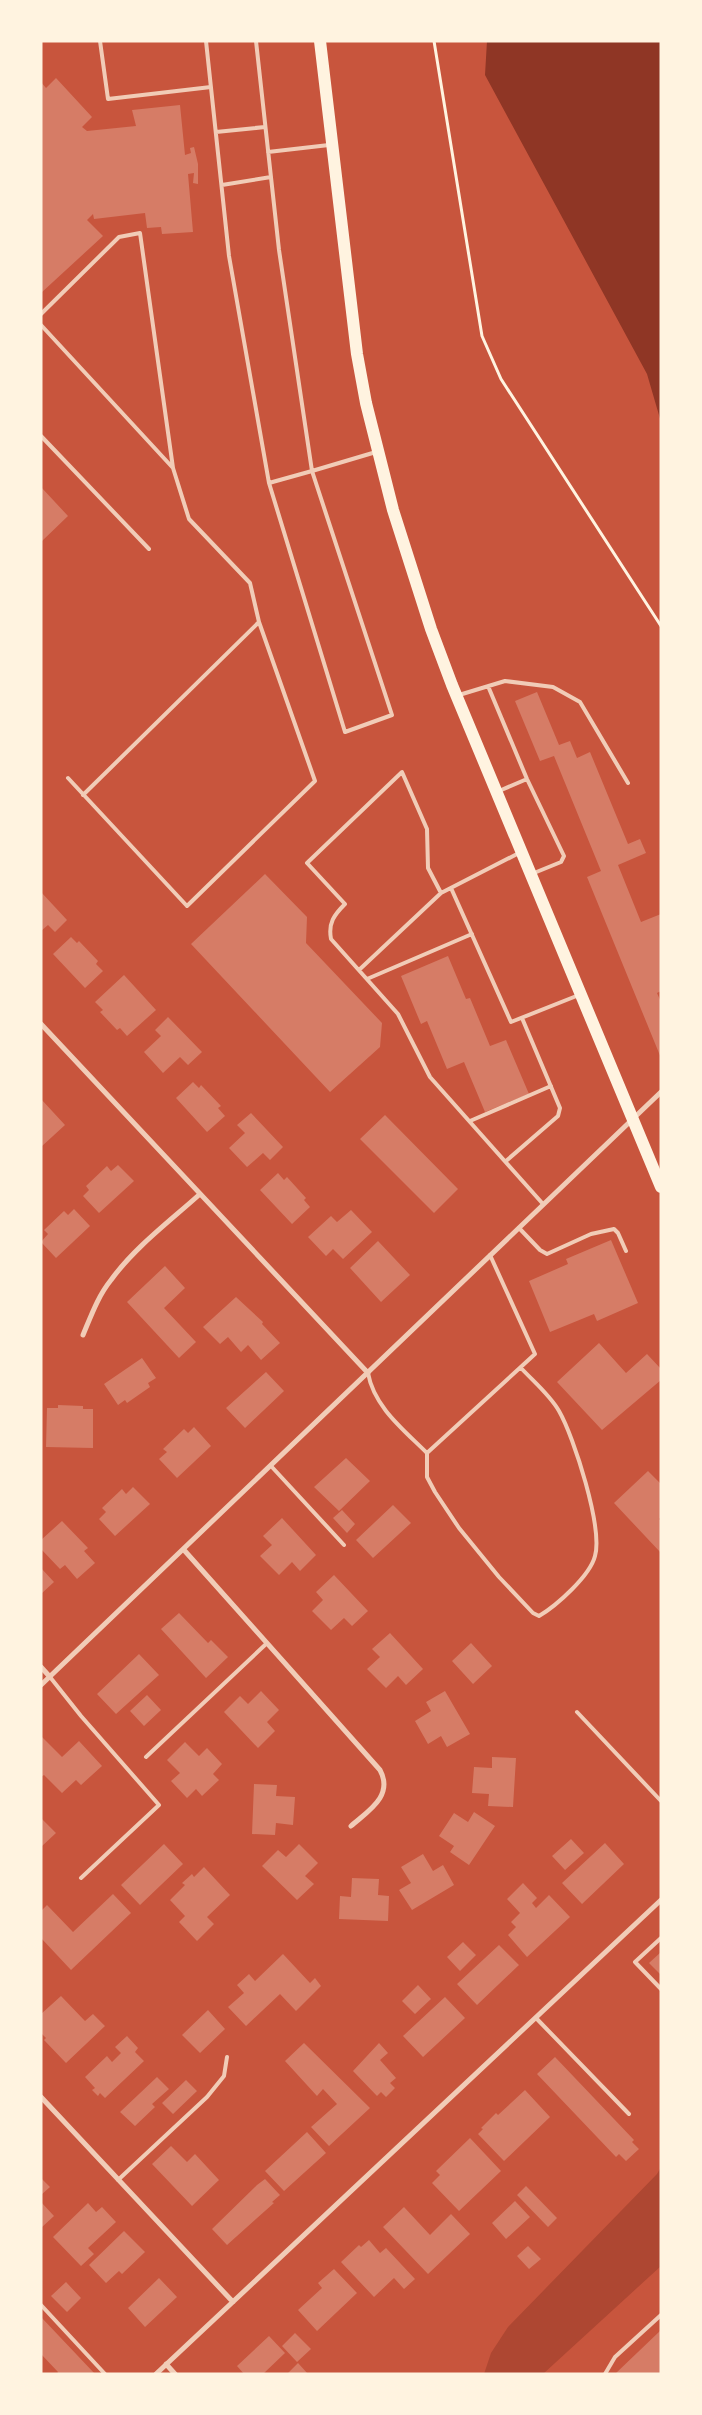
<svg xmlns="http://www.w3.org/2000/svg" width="702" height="2415" font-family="'Space Grotesk',sans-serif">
	<rect width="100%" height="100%" fill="#c8553d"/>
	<!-- green -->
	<path fill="#ae4732" d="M661,2167V2266L543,2374H484L491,2353L508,2327L657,2174Z"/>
	<!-- water -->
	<path fill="#8f3625" d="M487,41H661V422L647,374L485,75Z"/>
	<!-- building -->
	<path fill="#d67c66" d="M56,78L92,117L82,127L87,131L136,126L132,110L180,105L185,155L191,153L190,148L194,147L198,164V184L193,183L194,173L188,174L193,232L162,234L161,227L147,228L145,213L94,219L93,214L87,220L103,236L41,293V82L46,88Z
		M41,487L68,516L41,542Z
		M537,692L559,745L570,741L577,758L590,752L628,844L640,839L646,853L618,865L641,922L661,914V991L657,993L661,1002V1058L587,877L601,871L554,756L540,761L515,701Z
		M265,874L307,917L306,943L382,1023L380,1047L330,1092L191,944Z
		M41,892L67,920L55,932L48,925L41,931Z
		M71,937L77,943L79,941L98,961L96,964L103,971L85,988L53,954Z
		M448,956L466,999L470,998L490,1046L506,1040L529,1094L485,1112L464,1062L447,1069L427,1021L421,1024L401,976Z
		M124,975L156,1010L127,1036L120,1028L117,1030L100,1012L103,1010L95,1002Z
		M168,1017L202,1052L188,1065L180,1057L163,1073L144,1052L161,1036L155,1030Z
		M193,1082L199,1088L201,1085L221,1106L218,1108L225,1116L207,1132L176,1098Z
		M41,1099L65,1125L41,1147Z
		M251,1113L283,1147L270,1160L263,1153L247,1167L229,1148L245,1133L237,1125Z
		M385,1115L458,1189L434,1213L360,1139Z
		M118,1165L134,1181L99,1213L83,1196L89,1190L86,1186L107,1166L111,1171Z
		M278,1173L284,1180L287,1177L306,1198L304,1200L310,1207L292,1224L260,1190Z
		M74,1209L90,1226L56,1258L41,1242L48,1234L44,1230L64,1211L68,1215Z
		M351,1210L372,1232L343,1259L333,1249L326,1256L308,1237L331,1216L337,1222Z
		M611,1240L638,1303L597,1321L594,1314L550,1332L529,1281L568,1264L566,1259Z
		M378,1241L410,1275L381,1302L350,1268Z
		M165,1266L185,1288L164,1308L196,1342L179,1358L127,1302Z
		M236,1297L263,1322L262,1324L280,1343L261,1360L248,1345L241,1352L228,1337L220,1344L203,1327Z
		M599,1343L626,1373L647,1354L661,1369V1380L602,1430L557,1382Z
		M142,1358L156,1378L148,1383L150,1387L127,1403L125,1400L118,1405L104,1384Z
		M266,1372L284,1391L245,1428L226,1408Z
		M58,1405L83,1406V1409H93V1448L46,1447L47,1408H58Z
		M194,1427L211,1446L177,1478L159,1459L167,1452L163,1449L184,1429L188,1433Z
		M346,1458L370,1481L339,1511L314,1487Z
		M648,1471L661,1484V1517L659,1519L661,1521V1553L614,1503Z
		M133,1487L150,1504L115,1536L99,1519L106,1512L102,1508L122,1489L126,1494Z
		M393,1505L411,1523L373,1558L356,1540Z
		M342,1510L355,1524L347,1533L333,1518Z
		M282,1518L316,1555L300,1571L292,1562L279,1575L260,1556L272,1545L263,1536Z
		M62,1521L88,1548L84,1551L95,1563L77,1579L65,1565L60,1569L41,1549V1540Z
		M41,1568L54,1582L41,1594Z
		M334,1575L368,1611L352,1626L344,1618L331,1630L312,1611L323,1600L316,1592Z
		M179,1613L208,1643L211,1640L228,1657L206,1678L161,1629Z
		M390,1633L423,1669L406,1685L398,1676L386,1688L367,1669L380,1657L372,1649Z
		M471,1643L492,1666L473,1684L452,1661Z
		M139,1654L159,1675L116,1714L97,1694Z
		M261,1691L279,1710L267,1722L275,1731L258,1748L224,1712L240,1696L248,1704Z
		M445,1691L470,1734L447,1747L441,1736L428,1744L415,1721L431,1711L426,1702Z
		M147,1695L161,1710L144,1726L130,1711Z
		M41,1736L62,1757L79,1741L102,1766L81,1785L76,1780L62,1793L44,1775L41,1777Z
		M185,1742L199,1756L207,1748L222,1764L213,1774L219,1780L202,1796L196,1789L187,1798L171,1781L180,1773L167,1760Z
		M492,1757L516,1758L513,1807L488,1806L489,1794L472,1793L474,1767L492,1768Z
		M254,1784L277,1785L276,1796L295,1797L293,1825L276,1823L275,1835L252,1834Z
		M474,1812L495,1826L469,1865L450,1852L454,1846L439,1836L454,1813L468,1822Z
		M41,1818L56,1833L41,1847Z
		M571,1839L584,1853L565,1870L552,1856Z
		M605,1843L624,1864L582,1904L562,1883Z
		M164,1844L183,1864L140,1905L121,1885Z
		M299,1844L318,1863L305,1876L314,1884L297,1900L262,1866L278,1850L286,1857Z
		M423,1854L433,1871L443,1865L454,1885L412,1910L399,1890L411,1883L401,1867Z
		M204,1867L230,1895L207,1917L214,1924L197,1941L179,1922L185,1916L170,1900L185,1885L182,1883L192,1874L194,1877Z
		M352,1878L379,1879L378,1895L389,1896L388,1921L339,1919L340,1896L351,1897Z
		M523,1883L537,1898L532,1903L536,1908L549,1895L570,1917L527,1957L508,1935L516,1927L511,1922L520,1913L507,1899Z
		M113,1894L131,1913L71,1970L41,1938V1911L47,1905L73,1932Z
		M463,1942L476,1955L460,1971L447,1957Z
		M499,1945L519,1965L477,2005L457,1984Z
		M661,1952V1975L649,1963Z
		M283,1954L310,1983L315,1978L321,1986L296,2011L280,1994L246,2026L228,2007L244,1993L237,1985L249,1974L255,1981Z
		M418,1985L431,1999L415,2014L402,2001Z
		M61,1996L85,2021L93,2014L105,2026L66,2063L44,2040L46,2038L41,2033V2014Z
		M445,1997L465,2018L423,2057L403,2036Z
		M208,2010L225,2029L200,2053L182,2035Z
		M127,2036L138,2048L135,2052L144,2061L105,2098L100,2093L98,2096L92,2090L95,2088L85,2077L107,2056L112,2062L121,2053L115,2047Z
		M304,2043L370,2108L329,2146L311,2127L337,2104L323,2089L317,2096L285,2061Z
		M379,2043L388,2053L380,2060L396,2078L390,2083L395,2088L386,2097L381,2092L377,2096L353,2071Z
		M555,2057L634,2140L632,2142L639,2149L626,2161L619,2154L616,2157L537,2074Z
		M157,2077L169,2089L152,2104L155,2107L135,2126L120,2112Z
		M186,2080L197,2091L173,2114L162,2103Z
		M525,2090L550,2117L504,2161L478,2134L483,2129L481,2128L496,2113L498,2115Z
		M307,2132L326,2153L284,2191L265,2171Z
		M470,2138L501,2171L459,2211L432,2183L440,2175L436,2171Z
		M171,2146L187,2162L195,2154L219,2180L192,2206L152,2164Z
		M41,2178L50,2187L41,2195Z
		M265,2179L280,2195L272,2202L274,2203L227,2245L212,2229L257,2185Z
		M526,2186L557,2218L548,2227L517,2195Z
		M515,2201L530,2217L506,2239L492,2223Z
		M41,2202L54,2216L41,2228Z
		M88,2203L96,2212L102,2207L116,2222L88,2248L94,2254L81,2266L53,2237Z
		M404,2207L430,2235L451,2214L470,2234L428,2274L383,2227Z
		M124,2231L145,2252L122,2274L119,2271L106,2283L89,2265Z
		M369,2240L380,2253L386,2248L415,2279L404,2289L394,2278L374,2297L341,2262L359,2245L361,2247Z
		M528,2246L541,2259L529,2269L517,2256Z
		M334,2269L357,2293L317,2331L298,2310L322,2288L318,2283Z
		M159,2278L177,2297L145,2327L128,2308Z
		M66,2282L81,2298L67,2312L51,2296Z
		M41,2317L95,2374H57L58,2372L41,2354Z
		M661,2330V2374H615Z
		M295,2333L311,2349L297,2362L282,2346Z
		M269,2336L285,2353L263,2374H244L237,2366Z
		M298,2363L308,2374H287Z"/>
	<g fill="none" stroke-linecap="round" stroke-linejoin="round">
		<!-- path -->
		<path stroke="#fff3e0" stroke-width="3" d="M434,41L482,336L501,379L661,626"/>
		<!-- service -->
		<path stroke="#f1ccb7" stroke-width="4" d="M100,41L108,99L211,87
			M206,41L229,256L269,483
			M256,41L279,250L312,471L376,452
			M216,132L265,127
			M268,152L329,145
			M222,185L271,177
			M41,314L119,237L140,233L173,468L189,519L250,583L259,622L315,781L187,906L68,778
			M41,325L173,468
			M41,436L149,549
			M312,471L392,715L345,732L269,483Z
			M488,686L527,779L564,856L561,862L534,873
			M459,695L505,681L553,687L580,702L628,783
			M499,791L527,779
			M83,795L259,622
			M451,888L511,1022L579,995
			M441,893L428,868L427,829L402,772L307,863L345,904C334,915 328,923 331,939L398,1014L430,1077L543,1204
			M359,970L441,893L519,853
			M367,979L472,934
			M470,1121L551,1086
			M506,1161L558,1116L560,1108L522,1018
			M519,1228L540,1250L547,1254L591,1234L614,1229L618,1233L626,1251
			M368,1373C374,1407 404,1430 427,1453L535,1354L490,1255
			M427,1453V1477L435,1492L459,1528L499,1577L533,1613L539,1616C556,1606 590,1576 595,1556C603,1528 574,1437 559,1411C550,1395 533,1381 521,1368
			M271,1466L344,1545
			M50,1677L81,1716L159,1805L81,1878
			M577,1712L661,1801
			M146,1757L266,1644
			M661,1938L635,1962L661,1989
			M536,2018L629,2114
			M118,2180L207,2097L224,2076L227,2057
			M41,2305L105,2374
			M605,2374L615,2357L661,2315"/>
		<!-- minor -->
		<path stroke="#f1ccb7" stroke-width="5" d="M41,1024L368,1373
			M83,1335C91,1316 98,1296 111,1280C135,1247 170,1221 200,1194
			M184,1550L380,1770C394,1796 368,1811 351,1826
			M41,1667L50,1677
			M41,1685L661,1092
			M41,2097L233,2302
			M166,2364L175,2374
			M156,2374L661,1900"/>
		<!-- primary -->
		<path stroke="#fff3e0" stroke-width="12" d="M320,41L357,354L366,403L393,510L431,629L452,685L661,1187"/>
	</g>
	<!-- border -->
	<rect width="702" height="2415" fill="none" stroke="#fff3e0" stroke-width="85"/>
</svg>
